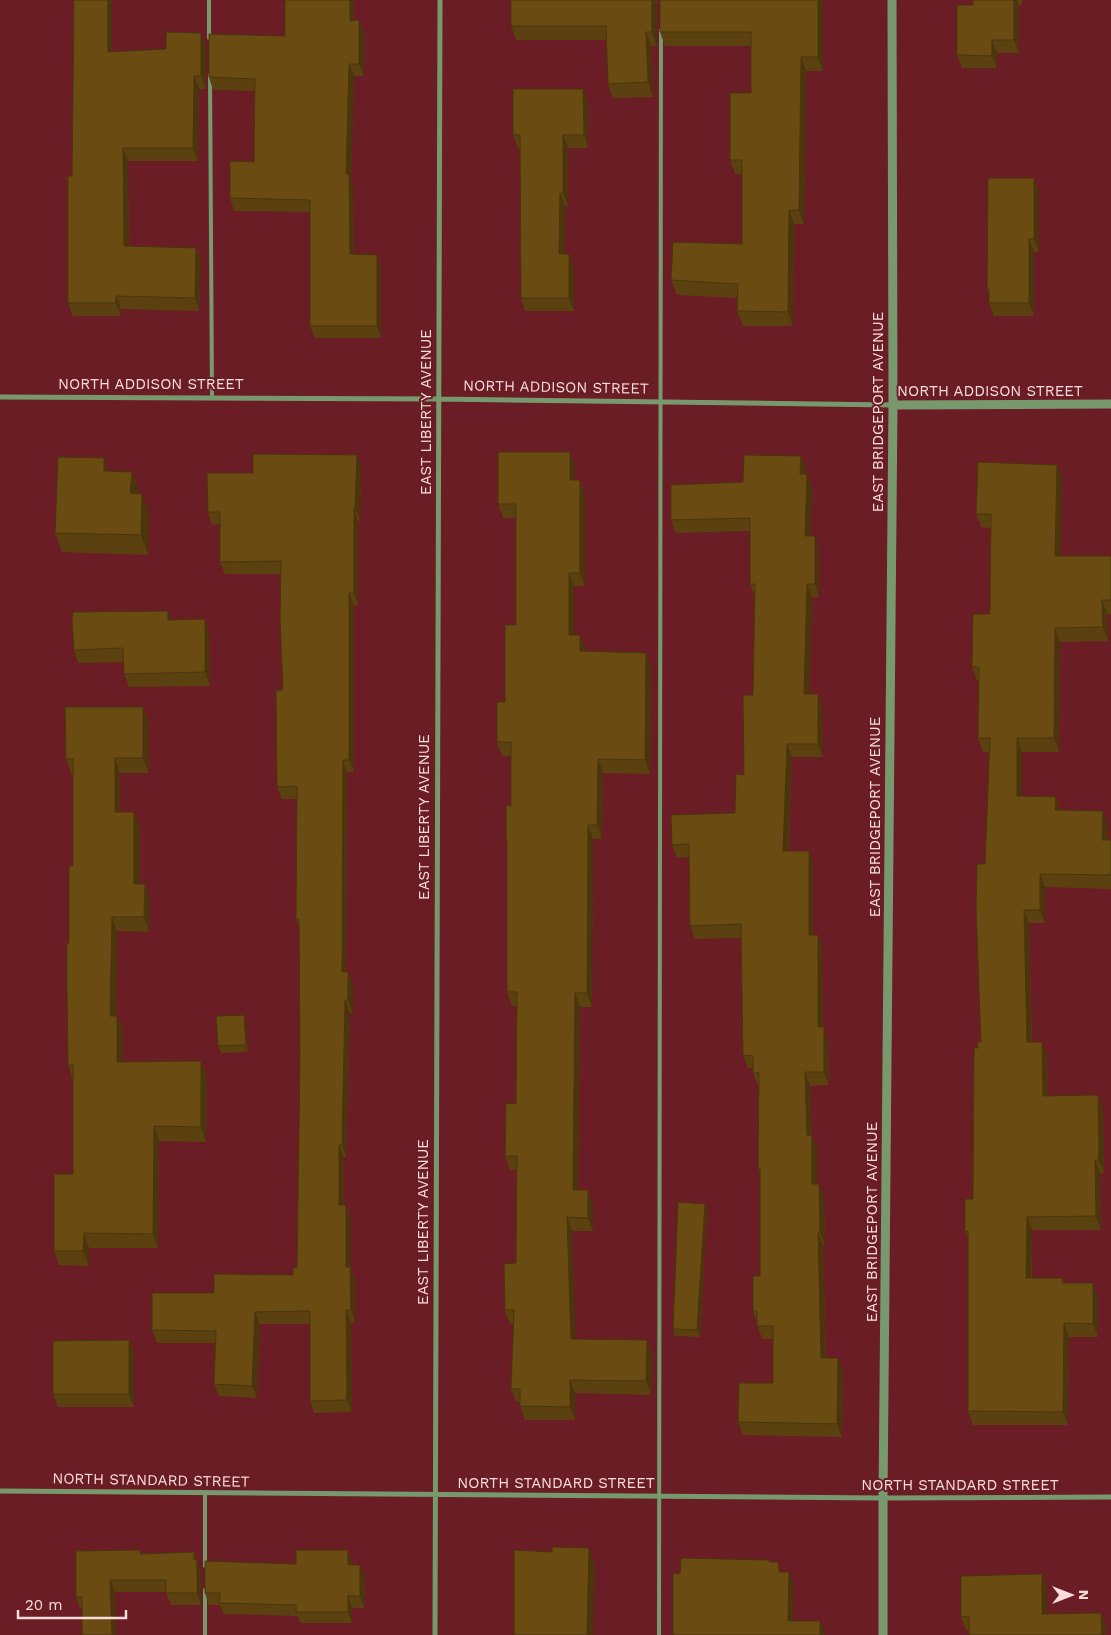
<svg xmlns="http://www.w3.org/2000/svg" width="1111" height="1635" font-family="'Work Sans',sans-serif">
	<rect width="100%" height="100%" fill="#6a1d25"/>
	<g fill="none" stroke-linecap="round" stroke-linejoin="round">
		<!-- service -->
		<path stroke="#78996e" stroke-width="4" d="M209,0V38
			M210,75L212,398
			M205,1493V1566
			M205,1590V1635
			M659,1635L661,30"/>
		<!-- minor -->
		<path stroke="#78996e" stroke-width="5" d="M0,397L438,399L893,405
			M0,1491L883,1498L1111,1497
			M435,1635L440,0"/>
		<!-- tertiary -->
		<path stroke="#78996e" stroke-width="9" d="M893,405L1111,404
			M883,1635V1498L893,405L892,0"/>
	</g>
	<!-- wall -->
	<path fill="#5b4110" d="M112,0V52L166,49L206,46V89H199L198,161H128L129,246L196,248L201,261L199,311L121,309V316H73L68,303L72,176Z
		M354,0V20H359L364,33V76H354L351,180L353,186L354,255H377L381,267V338H315L310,326V212L234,211L230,198L254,162L255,91L213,90L209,77Z
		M657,0V46H651L653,97L613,98L608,84L607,40H516L511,26Z
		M823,0V71H806L804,224H794L793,326H743L737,311L738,298L677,295L671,280L742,244V174H735L730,160L751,93V46H665L660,32Z
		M973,0H1022V5H1019V53H997V68H962L957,55L973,5Z
		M588,102V148H568V206H565L564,254L574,268V311H525L521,298L520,148H518L513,135Z
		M1039,191V252H1034V316H994L989,303V295L987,289Z
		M1057,465L1062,478L1060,556H1111V614H1107L1108,641L1060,642L1059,752H1022V796L1061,811L1108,825V840H1111V889L1045,887V923H1029L1032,1042L1047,1056L1048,1096L1098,1095L1103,1109L1104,1173H1100L1101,1230H1032V1278H1062L1064,1283L1098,1297V1337H1069L1068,1425H973L968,1411V1238L965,1232L973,1199L978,1048L981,1042L985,864L989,752H983L978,738L979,680H977L972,667L990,614L991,528L981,527L976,514Z
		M575,466V480L585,494V586H574V635H580L585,648V651L646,653L651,667L650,774L603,773L602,839H593L592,1007H580L578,1190L593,1204V1231H572L575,1339L647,1340L652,1354L651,1395L575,1393V1420H525L520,1406V1402H516L511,1389L514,1324H510L505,1310L516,1263L517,1170H510L505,1156L516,1104L517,1006H512L507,992V846L506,841L511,806V756H502L497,742L505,702L516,625V518H503L498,504Z
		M361,467L360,521H358V605H354V772H347L346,972H348L353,985V1013H350L346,1157H344V1205H346L351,1218V1270L355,1280V1323H351L352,1412L314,1413L310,1401V1324H260L257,1398L219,1396L214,1384L216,1343H157L152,1330L214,1293L293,1275L297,1268L300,1056V927L296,919L297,799H282L277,787L283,690L281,574H225L220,562V524L212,525L208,512L253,473Z
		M806,469V474H807L812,487L810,536L819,549V597H812L809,694L822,707L823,757H792L789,851H809L813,864V935H818L822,948L823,1027L828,1040L829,1085L810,1086L812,1135L817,1148V1184L824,1197L825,1245H823L826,1358H838L843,1371L842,1437L743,1435L738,1422L773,1383V1339H762L753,1311L760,1276V1173L758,1168L759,1086H758L753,1073V1068H748L743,1055L741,938L695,939L690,926L689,857L677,858L672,845L735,813L744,775L753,695L755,596L750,584V531L676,533L671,520L743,482Z
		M109,471L132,472L139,491L138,494L149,513L148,555L62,552L55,533Z
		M168,611L171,620L209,633L210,686L129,687L124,674V662L78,663L74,650Z
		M143,707L148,721L149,773H120V812L140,827V884H145L150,899L149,932L117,931L116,1016L123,1030L122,1062L207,1076L206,1142L159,1141L158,1248H89V1266L59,1265L54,1251L73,1174V1080L68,1065L69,943L73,866V774H71L66,759Z
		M244,1015L246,1022L248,1052L221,1053L218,1046Z
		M707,1210L700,1337L675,1336L673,1329Z
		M129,1340L134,1353V1407H58L53,1394Z
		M140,1550L141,1554L194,1552L201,1573V1605H171L166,1592H115L80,1609L76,1597Z
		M352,1562V1565L365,1577L364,1608H352V1623H300L298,1616L224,1614L220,1605H209L205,1593L296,1564Z
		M1047,1588V1614L1101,1613L1106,1626L966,1630L961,1617Z"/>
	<!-- shaded-wall -->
	<path fill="#4a350d" d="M108,0H112V65L108,52Z
		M350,0H354V33L350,21Z
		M652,0H657V46L652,32Z
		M818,0H823V71L818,57Z
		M1014,0H1017L1019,5V53L1014,40Z
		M359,20L364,33V76L359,64Z
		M646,32L651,46L653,97L648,82Z
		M201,33L206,46V89L201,76Z
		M992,40L997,53V68L992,56Z
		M801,57L806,71L804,224L799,210Z
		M349,64L354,76L351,180L353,186L354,267L350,254L346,174Z
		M194,76L199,89L198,161L193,148Z
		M583,89L588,102V148L584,135Z
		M563,135L568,148V206L563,193Z
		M123,148L128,161L129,259L124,246Z
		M1034,178L1039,191V252L1034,239Z
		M560,193L565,206L564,268L559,254Z
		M789,210L794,224L793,326L788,312Z
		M1029,239L1034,252V316L1029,303Z
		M196,248L201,261L199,311L195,298Z
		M569,254L574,268V311L569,298Z
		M377,255L381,267V338L377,326Z
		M116,296L121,309V316L116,303Z
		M570,452L575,466V493L570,480Z
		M357,455L361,467L360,521L355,508Z
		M801,456L806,469L805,487L800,474Z
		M104,458L111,478L104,471Z
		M1057,465L1062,478L1060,570L1055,556Z
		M132,472L139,491L137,512L130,493Z
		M807,474L812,487L810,549L805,536Z
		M580,480L585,494V586L580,573Z
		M142,494L149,513L148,555L141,535Z
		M354,508L358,521V605L354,593Z
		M815,536L819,549V597L815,584Z
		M569,573L574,586V648L569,635Z
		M807,584L812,597L809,707L804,694Z
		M349,593L354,605V772L349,760Z
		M1102,600L1107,614L1108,641L1103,627Z
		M168,611L173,625L168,620Z
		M205,619L209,633L210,686L205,672Z
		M1055,628L1060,642L1059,752L1054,738Z
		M580,635L585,648V665L580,651Z
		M646,653L651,667L650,774L645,760Z
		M818,694L822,707L823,757L818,744Z
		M143,707L148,721L149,773L143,758Z
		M1017,738L1022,752V810L1017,796Z
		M787,744L792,757L788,864L783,851Z
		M115,758L120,773V827L115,812Z
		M598,759L603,773L602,839L597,825Z
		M343,760L347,772L346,985L342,972Z
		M1056,797L1061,811L1055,810Z
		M1103,811L1108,825L1107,854L1102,840Z
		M134,812L140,827V899L134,884Z
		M588,825L593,839L592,1007L587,993Z
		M809,851L813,864V948L809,935Z
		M1040,874L1045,887V923L1040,910Z
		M145,884L150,899L149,932L144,917Z
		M1024,910L1029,923L1032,1056L1027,1042Z
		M112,917L117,931L116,1030L110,1016Z
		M818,935L822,948L823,1040L818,1027Z
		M348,972L353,985V1013L348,1000Z
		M575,993L580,1007L578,1203L573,1190Z
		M345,1000L350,1013L346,1157L342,1145Z
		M244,1015L246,1022L248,1052L246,1045Z
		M117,1016L123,1030L122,1077L117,1062Z
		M824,1027L828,1040L829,1085L824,1072Z
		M1042,1042L1047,1056L1048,1109L1043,1096Z
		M201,1061L207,1076L206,1142L201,1127Z
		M805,1072L810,1086L812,1148L807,1135Z
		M1098,1095L1103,1109L1104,1173L1099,1160Z
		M154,1126L159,1141L158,1248L153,1234Z
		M812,1135L817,1148V1197L812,1184Z
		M339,1145L344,1157V1218L339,1205Z
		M1095,1160L1100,1173L1101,1230L1096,1216Z
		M819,1184L824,1197L825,1245L820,1232Z
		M588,1190L593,1204V1231L588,1218Z
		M705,1204L707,1210L700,1337L697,1330Z
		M346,1205L351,1218V1270L355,1280V1323L351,1310L346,1267Z
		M567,1217L572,1231L576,1352L571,1339Z
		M1027,1217L1032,1230L1031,1291L1026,1278Z
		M818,1232L823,1245L826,1371L821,1358Z
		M84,1233L89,1248V1266L83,1251Z
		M1093,1283L1098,1297V1337L1093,1324Z
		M346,1310L351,1323L352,1412L347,1400Z
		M255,1312L260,1324L257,1398L252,1386Z
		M1064,1323L1069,1337L1068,1425L1063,1412Z
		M129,1340L134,1353V1407L129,1394Z
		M647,1340L652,1354L651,1395L646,1381Z
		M838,1358L843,1371L842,1437L837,1424Z
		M570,1380L575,1393V1420L570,1407Z
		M589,1548L595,1565L593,1635H587Z
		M348,1550L352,1562V1577L348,1565Z
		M194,1552L201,1573V1605L197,1593Z
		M778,1562L782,1575L779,1572Z
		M360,1565L365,1577L364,1608L360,1596Z
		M789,1572L794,1584L792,1633L788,1621Z
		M1042,1574L1047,1588V1627L1042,1614Z
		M110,1580L115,1592L116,1635H112Z
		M348,1596L352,1608V1623L348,1612Z
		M1101,1613L1106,1626V1635H1102Z
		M820,1621L825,1633V1635H820Z"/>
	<!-- building -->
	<path fill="#6a4c13" stroke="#4a350d" d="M74,0H108V52L166,49V32L201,33V76H194L193,148H123L124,246L196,248L195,298L116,296V303H68V176H72Z
		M285,0H350V21L359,20V64H349L346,174H349L350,254L377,255V326H310V200L230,198V161L254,162L255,79L209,77V34L285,36Z
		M511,0H652V32H646L648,82L608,84L606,26H511Z
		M660,0H818V57H801L799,210H789L788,312L737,311L738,284L671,280L673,242L742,244V160H730V93H751V32H660Z
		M973,0H1014V40H992V56L957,55V5H973Z
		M513,89H583L584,135H563V193H560L559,254H569V298H521L520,135H513Z
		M988,178H1034V239H1029V303H989V289H987Z
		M498,452H570V480H580V573H569V635H580V651L646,653L645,760L598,759L597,825H588L587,993H575L573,1190H588V1218L567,1217L571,1339L647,1340L646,1381L570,1380V1407L520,1406V1389H511L514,1310H505L504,1264L516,1263L517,1156H505L506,1103L516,1104L517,992H507V841H506V805L511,806V742H497V702H505V625H516V504H498Z
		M253,454L357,455L355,508H354V593H349V760H343L342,972H348V1000H345L342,1145H339V1205H346V1267H350L351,1310H346L347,1400L310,1401V1311L255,1312L252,1386L214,1384L216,1331L152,1330V1293H214V1274L293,1275V1268H297L300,1056L299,919H296L297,786L277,787L276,690H283L280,619L281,561L220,562V512H208L207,473H253Z
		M744,455L801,456L800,474H807L805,536H815V584H807L804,694H818V744H787L783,851H809V935H818V1027H824V1072H805L807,1135H812V1184H819L820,1232H818L821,1358H838L837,1424L738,1422L739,1383H773V1326H757V1311H753V1276H760V1168H758L759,1073H753V1056L743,1055L741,924L690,926L689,844L672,845L671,815L735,813L736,774L744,775L743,695H753L755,584H750V518L671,520V485L743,482Z
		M58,457L104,458V471L132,472L130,493L142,494L141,535L55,533Z
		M978,462L1057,465L1055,556H1111V600H1102L1103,627L1055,628L1054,738H1017V796L1056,797L1055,810L1103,811L1102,840H1111V875L1040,874V910H1024L1027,1042H1042L1043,1096L1098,1095L1099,1160H1095L1096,1216L1027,1217L1026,1278H1062V1283H1093V1324L1064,1323L1063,1412L968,1411V1231L965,1232V1199H973L974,1048H978L977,1042H981L976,909L977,864H985L990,738H978L979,667H972L973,614H990L991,514H976Z
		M168,611V620L205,619V672L124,674L123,648L74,650L72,621L73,612Z
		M65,707H143V758H115V812H134V884H145L144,917H112L110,1016H117V1062L201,1061V1127L154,1126L153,1234L84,1233L83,1251H54V1174H73V1065H68L67,992V943H69V866H73V759H66Z
		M244,1015L246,1045L218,1046L216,1016Z
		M678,1202L705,1204L697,1330L673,1329Z
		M129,1340V1394H53V1341Z
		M552,1547L589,1548L587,1635H514V1550L552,1552Z
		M140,1550V1554L194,1552V1560H197V1593H166V1580H110L112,1635H82V1597H76V1551Z
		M296,1550H348V1565H360V1596H348V1612H296V1605L219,1603L220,1593H205V1561L296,1564Z
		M681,1558L769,1560V1562H778L779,1572H789L788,1621H820V1635H673V1573L680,1574Z
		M1042,1574V1614L1101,1613L1102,1635H969V1616L961,1617V1576Z"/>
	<g text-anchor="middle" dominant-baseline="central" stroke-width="4" stroke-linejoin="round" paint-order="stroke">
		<!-- street labels -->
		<g font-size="15" fill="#fadcdc" stroke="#6a1d25">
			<text x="151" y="384">NORTH ADDISON STREET</text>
			<text transform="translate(556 387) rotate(1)">NORTH ADDISON STREET</text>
			<text x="990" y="391">NORTH ADDISON STREET</text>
			<text transform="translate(426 412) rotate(-90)">EAST LIBERTY AVENUE</text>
			<text transform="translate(878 412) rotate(-90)">EAST BRIDGEPORT AVENUE</text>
			<text transform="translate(424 817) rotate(-90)">EAST LIBERTY AVENUE</text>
			<text transform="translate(875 817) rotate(-90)">EAST BRIDGEPORT AVENUE</text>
			<text transform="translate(423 1222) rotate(-90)">EAST LIBERTY AVENUE</text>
			<text transform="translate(872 1222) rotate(-90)">EAST BRIDGEPORT AVENUE</text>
			<text transform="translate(151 1480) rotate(1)">NORTH STANDARD STREET</text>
			<text x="556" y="1483">NORTH STANDARD STREET</text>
			<text x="960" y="1485">NORTH STANDARD STREET</text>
		</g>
	</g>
	<!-- north arrow -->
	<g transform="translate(1071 1595) rotate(90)" stroke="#6a1d25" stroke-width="4" paint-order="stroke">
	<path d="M0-4L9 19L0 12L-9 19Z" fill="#fadcdc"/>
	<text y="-8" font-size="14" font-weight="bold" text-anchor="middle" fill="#fadcdc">N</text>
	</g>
	<!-- scale -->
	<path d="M18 1610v8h108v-8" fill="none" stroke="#fadcdc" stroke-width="2.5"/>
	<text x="25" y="1610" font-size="15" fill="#fadcdc" stroke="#6a1d25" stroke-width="4" paint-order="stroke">20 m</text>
</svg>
